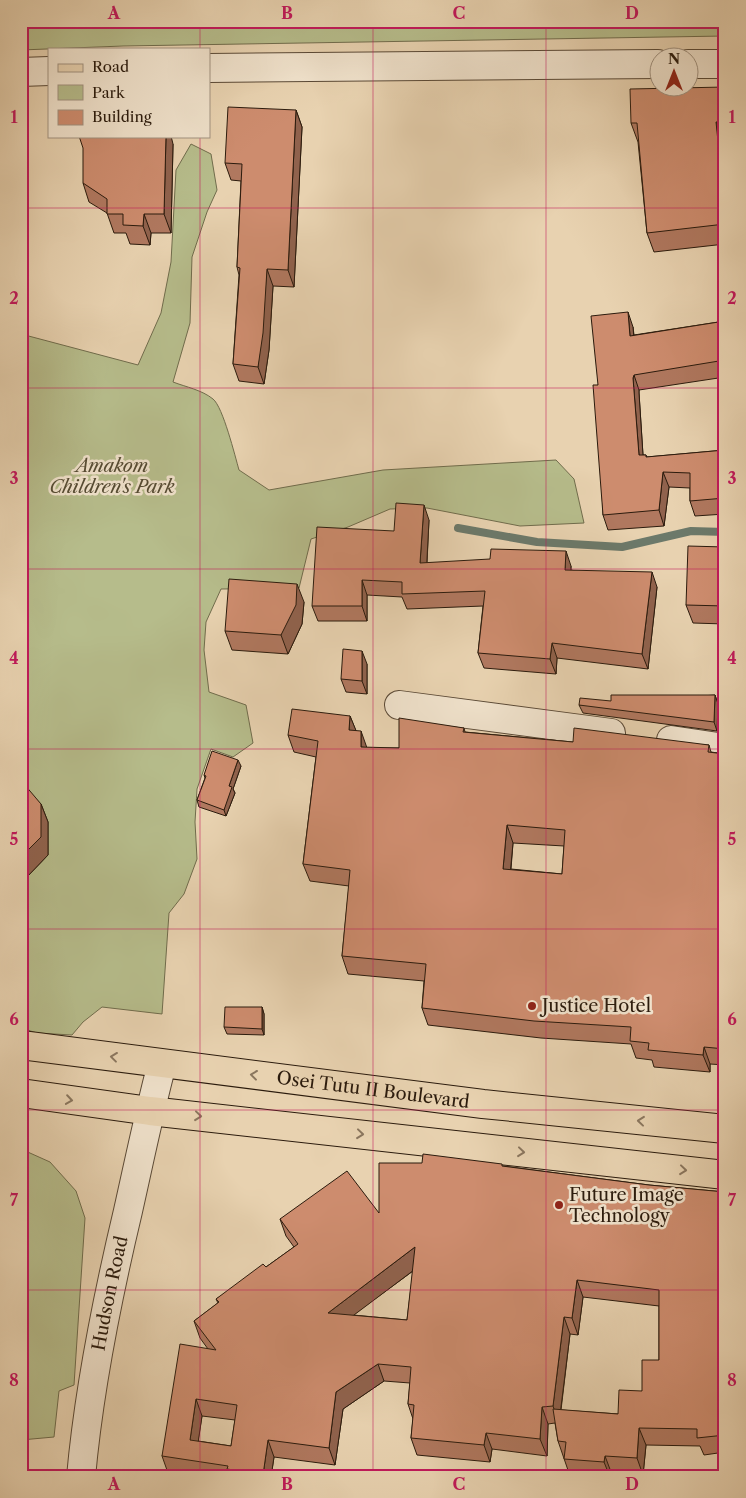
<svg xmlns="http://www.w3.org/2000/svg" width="746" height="1498" font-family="'Libre Caslon Text',serif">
	<rect width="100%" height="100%" fill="#e8d2b0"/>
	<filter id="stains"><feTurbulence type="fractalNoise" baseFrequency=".004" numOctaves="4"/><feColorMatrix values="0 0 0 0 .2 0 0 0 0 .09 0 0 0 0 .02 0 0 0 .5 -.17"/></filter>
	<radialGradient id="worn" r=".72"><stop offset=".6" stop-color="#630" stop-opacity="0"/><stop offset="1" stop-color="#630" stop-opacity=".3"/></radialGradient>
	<!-- green -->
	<path fill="#b6bc8b" stroke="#706c4c" d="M21,21H725V36L123,46L21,50Z
		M191,144L211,154L217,190L207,212L192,257L190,323L173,382C186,387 202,390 213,399C223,407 235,456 239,470L269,490L383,470L556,460L574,479L584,523L520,526L427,508L390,509L348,527L311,539L299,588L221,589L206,622L204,650L209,692L246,705L253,743L233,757L211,749L197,789L195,822L197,859L184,894L169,913L162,1014L102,1007L83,1022L72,1035L37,1033L21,1028V334L138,365L161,313L171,262L176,170Z
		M21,1149L50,1162L76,1191L85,1218L74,1385L59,1391L54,1437L21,1440Z"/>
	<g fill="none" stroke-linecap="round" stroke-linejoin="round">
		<!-- stream -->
		<path stroke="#6c796a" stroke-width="8" d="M458,528L537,542L622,547L691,531L725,532"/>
		<defs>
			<g id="minor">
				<path d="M688,64H725"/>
				<path d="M209,68L658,64"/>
				<path d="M21,72L49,71"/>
				<path d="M399,705L611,733"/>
				<path d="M671,740L725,748"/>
				<path id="s1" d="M81,1477C89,1387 107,1299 128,1211C139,1162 149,1113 162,1064"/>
			</g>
			<g id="major">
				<path id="s2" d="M21,1045L483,1104L725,1129"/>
				<path d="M21,1093L150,1111L725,1175"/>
			</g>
		</defs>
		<!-- minor casing -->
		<use href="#minor" stroke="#5a4936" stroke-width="30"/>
		<!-- major casing -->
		<use href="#major" stroke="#2b1b0d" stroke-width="30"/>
		<!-- minor -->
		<use href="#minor" stroke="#f0e2cc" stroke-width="28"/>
		<!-- major -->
		<use href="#major" stroke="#e8d2b0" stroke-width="28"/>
	</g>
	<!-- wall -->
	<path fill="#b0785f" stroke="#2b1b0d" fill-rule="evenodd" d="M725,87V140H723L725,156V244L654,252L647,233L638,142L631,123Z
		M296,110L302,127L294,287L273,286L269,350L264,384L239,381L233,364L239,275L237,267L241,181L231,180L225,163Z
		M173,144L171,233H151L150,245L130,244L126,233H114L107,213L89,202L83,183Z
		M725,321V377L639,390V393L643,455H646L647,457L725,450V514L695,516L690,501V488L669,487L664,526L608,530L603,515L598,385L633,327L634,335Z
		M429,520L427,563L571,566V570L657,587L648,669L557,658L556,674L484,668L478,653L483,606L407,609L402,597L367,595V621H318L312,606L394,531Z
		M725,547V624L693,623L686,605Z
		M304,602L302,624L288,654L232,650L225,631Z
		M367,664V694L346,692L341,679Z
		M715,695L718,704L717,731L583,713L579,705Z
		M350,716L356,731L367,748H399L464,728L465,732L573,742L709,745L711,752L725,754V1065L710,1064V1072L654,1067L652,1060L636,1058L631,1044L541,1038L428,1025L422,1008L424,981L348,974L342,956L349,886L310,881L303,864L316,757L294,752L288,735ZM513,843L564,846L562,874L511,869Z
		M241,766L233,789L235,793L226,816L199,807L197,800L205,778L204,775Z
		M21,784L41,804L48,822V855L25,879H21Z
		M262,1007L264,1014V1035L227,1034L224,1027Z
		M503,1166L649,1185L725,1192V1452L704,1455L700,1446L646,1445L643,1475L611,1472V1477H586L570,1476L558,1441L555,1423L548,1424L547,1456L492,1449L490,1462L417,1455L411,1438L413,1419L408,1404L410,1383L384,1381L343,1409L335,1465L274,1457L271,1477H193L168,1473L162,1456L208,1349L200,1338L194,1321L218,1303L216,1299L266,1267L294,1247L286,1236L280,1219L379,1213ZM413,1271L407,1320L353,1315L394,1285ZM583,1297L659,1306V1360L642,1391L618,1414L561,1410L570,1334L578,1335ZM202,1416L235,1420L231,1446L198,1441Z"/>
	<!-- shaded-wall -->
	<path fill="#90624d" stroke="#2b1b0d" d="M296,110L302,127L294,287L288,270Z
		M716,122L723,140L725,156V194L723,190Z
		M166,136H171L173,144L171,233L164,214Z
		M144,214L151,233L150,245L143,226Z
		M267,269L273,286L269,350L264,384L258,367Z
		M628,312L633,327L635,351L630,336Z
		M634,375L639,390V393L644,471L639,455L633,378Z
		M663,472L669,487L664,526L659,510Z
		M424,505L429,520L426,578L420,563Z
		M566,551L571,566L570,585L565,570Z
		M652,572L657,587L648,669L642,654Z
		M362,580L367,595V621L362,606Z
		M297,584L304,602L302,624L288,654L281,635Z
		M552,643L557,658L556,674L550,659Z
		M362,651L367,664V694L362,681Z
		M715,695L718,704L717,731L714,722Z
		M350,716L357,733L349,730Z
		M361,731L367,748L361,747Z
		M238,760L241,766L233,789L235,793L226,816L224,810L229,786Z
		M41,804L48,822V855L25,879L21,870V857Z
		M507,825L513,843L509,886L503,869Z
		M262,1007L264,1014V1035L262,1029Z
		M704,1047L710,1064V1072L703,1055Z
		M415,1247L422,1264L334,1330L328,1313Z
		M577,1280L583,1297L578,1335L572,1318Z
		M564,1317L570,1334L559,1423L553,1406Z
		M378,1364L384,1381L343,1409L335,1465L329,1448L336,1392Z
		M196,1399L202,1416L196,1457L190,1440Z
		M542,1407L548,1424L547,1456L540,1439Z
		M639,1428L646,1445L643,1475L637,1458Z
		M486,1433L492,1449L490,1462L484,1445Z
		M268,1440L274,1457L271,1477H263V1475Z
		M605,1456L611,1472V1477H610L604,1462Z"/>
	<!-- building -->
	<path fill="#cd8c6e" stroke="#2b1b0d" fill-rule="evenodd" d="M725,87V121L716,122L723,190H725V224L647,233L637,123H631L630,89Z
		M228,107L296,110L288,270L267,269L263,333L258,367L233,364L240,268L237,267L242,164L225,163Z
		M79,136H166L164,214H144L143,226L123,225V214H107V199L83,183V148Z
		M628,312L630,336L725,321V360L634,375L633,378L639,455H646V457L725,450V498L690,501V473L663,472L659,510L603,515L593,385H598L591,316Z
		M396,503L424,505L420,563L490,559L491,549L566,551L565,570L652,572L642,654L552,643L550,659L478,653L485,591L402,594V582L362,580V606H312L317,527L394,531Z
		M688,546L725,547V606L686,605Z
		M229,579L297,584L296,605L281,635L225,631Z
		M343,649L362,651V681L341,679Z
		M611,695H715L714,722L579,705L580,698L611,701Z
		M292,709L350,716L349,730L361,731V747L399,748V718L464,728L463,732L573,742L574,728L709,745L708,752L725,754V1049L704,1047L703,1055L648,1050L649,1043L630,1041L631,1027L534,1021L422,1008L426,964L342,956L350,870L303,864L318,741L288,735ZM507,825L565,830L562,874L503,869Z
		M212,751L238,760L229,786L232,787L224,810L197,800L206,776L204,775Z
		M21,784H24L41,804V837L21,857Z
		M225,1007H262V1029L224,1027Z
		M423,1154L502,1164V1166L649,1185L725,1192V1435L697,1438V1429L639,1428L637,1458L605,1456L604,1462L564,1459L566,1442L558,1441L553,1409L618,1414L619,1390L642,1391V1360H659V1290L577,1280L572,1318L564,1317L553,1406L542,1407L540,1439L486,1433L484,1445L411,1438L414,1405L408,1404L411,1367L378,1364L336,1392L329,1448L268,1440L263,1475L227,1469L228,1466L162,1456L180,1344L216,1350L194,1321L219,1302L216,1299L263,1264L266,1267L298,1244L280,1219L347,1171L379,1213V1163H422ZM415,1247L407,1320L328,1313ZM196,1399L237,1405L231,1446L190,1440Z"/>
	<!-- one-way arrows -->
	<defs><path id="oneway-chevron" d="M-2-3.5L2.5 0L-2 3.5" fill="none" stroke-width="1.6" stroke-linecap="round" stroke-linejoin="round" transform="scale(1.25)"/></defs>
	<g stroke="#8a765e">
		<use href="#oneway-chevron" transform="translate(114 1057) rotate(-173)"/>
		<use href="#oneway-chevron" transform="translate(254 1075) rotate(-173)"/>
		<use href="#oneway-chevron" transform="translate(69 1100) rotate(8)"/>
		<use href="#oneway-chevron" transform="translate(198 1116) rotate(6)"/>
		<use href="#oneway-chevron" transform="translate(641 1121) rotate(-174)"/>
		<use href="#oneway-chevron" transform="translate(360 1134) rotate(6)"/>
		<use href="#oneway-chevron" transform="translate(521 1152) rotate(6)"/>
		<use href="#oneway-chevron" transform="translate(683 1170) rotate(6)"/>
	</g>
	<!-- grid -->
	<path fill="none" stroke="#c2185b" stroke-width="1" stroke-opacity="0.55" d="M200,21V49M373,21V1477M546,21V1477M200,136V1477M21,208H725M21,388H725M21,569H725M21,749H725M21,929H725M21,1110H725M21,1290H725"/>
	<!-- markers -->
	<g fill="#8f2418" stroke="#f0e2cc" stroke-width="2">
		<circle cx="532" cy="1006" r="5"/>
		<circle cx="559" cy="1205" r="5"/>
	</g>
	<g text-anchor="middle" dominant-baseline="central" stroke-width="5" stroke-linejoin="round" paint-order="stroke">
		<!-- park labels -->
		<g font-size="18" font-style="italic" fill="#554b33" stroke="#f0e2cc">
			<text x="112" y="466">Amakom<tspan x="112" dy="21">Children's Park</tspan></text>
		</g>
		<!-- poi labels -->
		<g font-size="18" fill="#2b1b0d" stroke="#f0e2cc" text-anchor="start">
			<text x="542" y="1006">Justice Hotel</text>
			<text x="569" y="1195">Future Image<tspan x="569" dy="21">Technology</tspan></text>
		</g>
		<!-- street labels -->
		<g font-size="18" fill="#2b1b0d" stroke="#f0e2cc">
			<text stroke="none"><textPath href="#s2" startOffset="355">Osei Tutu II Boulevard</textPath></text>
			<text stroke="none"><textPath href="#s1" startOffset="186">Hudson Road</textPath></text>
		</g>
	</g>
	<!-- margin -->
	<rect width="746" height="1498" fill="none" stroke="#e8d2b0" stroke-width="55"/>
	<!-- legend -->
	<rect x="48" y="48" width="162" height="90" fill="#f0e2cc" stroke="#a19280"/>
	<rect x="58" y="64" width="25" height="8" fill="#e8d2b0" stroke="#a19280"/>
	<text x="92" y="72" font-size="15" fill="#2b1b0d">Road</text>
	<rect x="58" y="85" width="25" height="15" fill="#b6bc8b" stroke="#a19280"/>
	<text x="92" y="98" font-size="15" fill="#2b1b0d">Park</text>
	<rect x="58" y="110" width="25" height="15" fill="#cd8c6e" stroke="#a19280"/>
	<text x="92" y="122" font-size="15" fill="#2b1b0d">Building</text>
	<!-- north arrow -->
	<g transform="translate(674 72)"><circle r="24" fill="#f0e2cc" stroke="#a19280"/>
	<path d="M0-4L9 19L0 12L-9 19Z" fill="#8f2418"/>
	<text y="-8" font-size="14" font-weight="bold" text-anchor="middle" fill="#2b1b0d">N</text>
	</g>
	<rect x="28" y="28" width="690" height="1442" fill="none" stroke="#c2185b" stroke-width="2"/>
	<g font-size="16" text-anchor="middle" font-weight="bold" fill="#c2185b">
		<text x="114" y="19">A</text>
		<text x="287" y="19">B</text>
		<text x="459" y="19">C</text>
		<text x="632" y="19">D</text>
		<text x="14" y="123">1</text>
		<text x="732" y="123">1</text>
		<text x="14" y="304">2</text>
		<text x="732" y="304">2</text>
		<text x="14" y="484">3</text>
		<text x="732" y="484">3</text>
		<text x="14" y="664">4</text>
		<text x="732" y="664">4</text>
		<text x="14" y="845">5</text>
		<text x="732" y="845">5</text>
		<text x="14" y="1025">6</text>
		<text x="732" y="1025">6</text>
		<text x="14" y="1206">7</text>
		<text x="732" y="1206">7</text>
		<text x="14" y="1386">8</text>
		<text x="732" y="1386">8</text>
		<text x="114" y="1490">A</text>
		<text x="287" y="1490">B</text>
		<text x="459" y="1490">C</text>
		<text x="632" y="1490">D</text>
	</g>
	<rect width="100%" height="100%" filter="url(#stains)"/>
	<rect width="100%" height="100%" fill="url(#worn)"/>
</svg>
